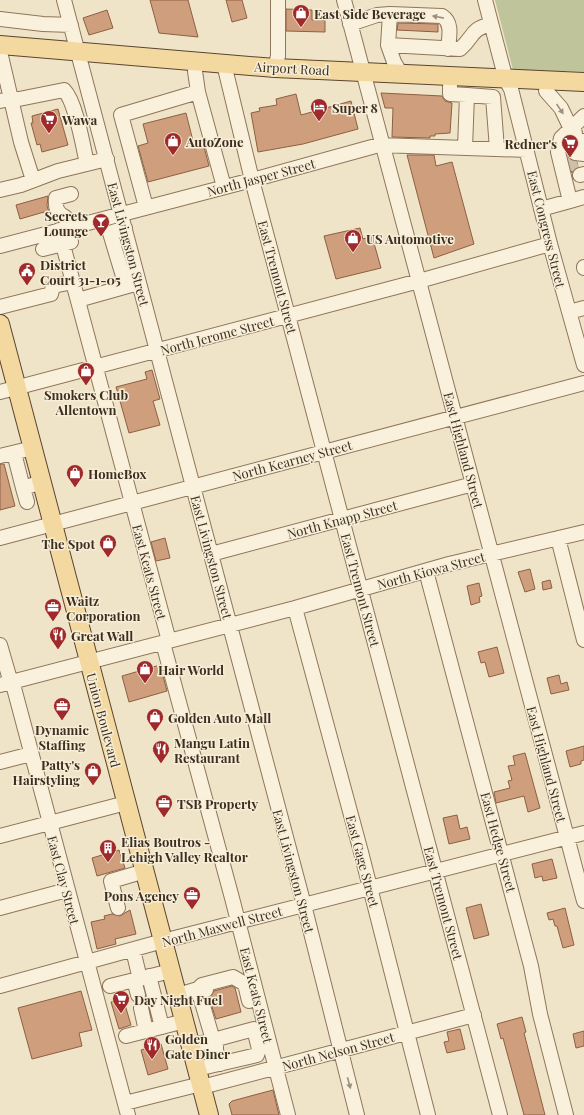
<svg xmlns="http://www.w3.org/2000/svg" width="584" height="1115" font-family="'Playfair Display',serif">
	<rect width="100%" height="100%" fill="#f0e4c8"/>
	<!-- cemetery -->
	<path fill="#bfc49a" d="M495,0H584V72L513,70Z"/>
	<!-- building -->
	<path fill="#cf9f7d" stroke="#8d5f41" d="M150,0H188L198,37L159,33Z
		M226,0H242L247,18L232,22Z
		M286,9L312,10V20H325V32L286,31Z
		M107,10L113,28L89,35L83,18Z
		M398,23L438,24V32L397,30Z
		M381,93L442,96L445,101L452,103L450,133L435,134V136H430V138L392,137L393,108H385Z
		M296,94L301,115L351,101L358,129L303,144L258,152L251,113L260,111L259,108L277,105L276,99Z
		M58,109L68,145L42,152L40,144L37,145L31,123H33L32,116Z
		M186,113L194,145L203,143L209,166L148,182L138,146L148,143L143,124Z
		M571,140L575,141L576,145H571L567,151Z
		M407,155H434L436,166L452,162L474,244L434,258Z
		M568,158L577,162L578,167L572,173Z
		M48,196L47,206L50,215L45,217L44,212L20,219L16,205Z
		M360,228L363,239L372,236L381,268L336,279L324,236Z
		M152,370L160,399L153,401L160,425L129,433L116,387L147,379L145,372Z
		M0,464H4L15,506L0,510Z
		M165,538L170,558L156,561L151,542Z
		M530,569L535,589L525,592L518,572Z
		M550,580L552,588L543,590L542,582Z
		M479,583L482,596L479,597L480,602L471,605L467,586Z
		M497,647L504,673L489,677L485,662L481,663L478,652Z
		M160,665L167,691L129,702L122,676Z
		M559,675L561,684L567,682L569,690L551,694L547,678Z
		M584,746V760L581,761V764L570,767L566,751Z
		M525,753L540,808L528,812L524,796L496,803L494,792L510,788L508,781L512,780L508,766L515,765L513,756Z
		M457,815L460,829L467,827L470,839L449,844L443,818Z
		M119,850L125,868L97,876L92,858Z
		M552,859L557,878L543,881L542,876L535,878L532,864Z
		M481,904L489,935L474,939L466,908Z
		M565,908L574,945L563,948L557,926H555L553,919L549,920L547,913Z
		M130,910L136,934L115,939L116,944L97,949L91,922L105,919L104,916L112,914L120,916Z
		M232,986L235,988L241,1012L216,1019L209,998L214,991Z
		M81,991L92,1030L79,1033L82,1046L32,1059L18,1008Z
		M123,998L131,1025L119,1029L111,1002Z
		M522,1017L526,1032L524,1033L545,1115H524L503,1038L501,1039L497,1024Z
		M460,1029L465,1049L447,1053L444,1042L449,1041L447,1032Z
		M584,1031V1046L576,1048L573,1034Z
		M161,1044L168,1069L148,1075L141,1050Z
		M273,1090L279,1115H232L229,1104L232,1101Z"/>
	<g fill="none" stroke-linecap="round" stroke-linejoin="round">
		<!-- minor-tunnel -->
		<path stroke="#ccc0a6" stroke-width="14" stroke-dasharray="14 7" stroke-linecap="butt" d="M567,141L577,147
			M567,165L577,162"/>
		<defs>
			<path id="minor" d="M64,0L304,905L357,1115
				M344,0L584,901
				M485,0L506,80L511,89L550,244L584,365
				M390,14L442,16C453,23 449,37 448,49
				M0,19L43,24L71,25
				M350,24L377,15L390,14L388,45L460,49C475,36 469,30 491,24
				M388,45L394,62L401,74
				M1,56L21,142L33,180
				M224,64L252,180L500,1115
				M275,68L278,56V0
				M195,71L198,92
				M450,86V94L467,95L465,148
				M546,91L561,108L571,129L575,133
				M467,95L493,97L497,149
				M0,101L10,99H19L64,90C76,102 83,146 87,164
				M583,141L584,142
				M575,153L584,154
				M580,175L584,174
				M0,190L21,185L58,171L107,159
				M570,201L584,197
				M146,207L121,115L198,92L224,187
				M541,209L570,201L558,152L561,138L584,116
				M69,227L65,217C57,213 55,208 56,198L71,194
				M125,228L110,233L126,286
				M59,230L169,641
				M0,246L252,180L379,145L527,150
				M43,249L71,242
				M584,267V268
				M78,300L135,284
				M0,307L51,294L53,286L73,282
				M569,312L584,308
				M0,392L419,281L550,244
				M14,453L23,488L42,482
				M0,456L33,448
				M23,488L27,502
				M0,538L584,383
				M558,538L584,640
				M211,554L473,484
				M426,571L531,966L540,1014L566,1115
				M295,608L361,852L428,1115
				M163,643L232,898L288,1115
				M0,645L11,683L14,688L128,1115
				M0,685L295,608L449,564L584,532
				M0,762L31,754
				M0,836L126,803
				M0,908L67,890
				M118,908L111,881L145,871
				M133,950L140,979
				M149,976L162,1027
				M134,980L138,995
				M0,986L163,941L584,833
				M110,986L171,971
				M206,990L198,989L213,1040
				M178,995L198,989L202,985L233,977L245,984L249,1001
				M141,1008L146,1031
				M126,1036L185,1021
				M216,1039V1050L220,1064
				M191,1046L254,1029L259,1049L257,1055L197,1069
				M202,1087L474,1015
				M125,1103L201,1084"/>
			<path id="major" d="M0,45L275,68L584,82
				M0,324L209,1115"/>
		</defs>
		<!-- minor casing -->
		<use href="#minor" stroke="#8d765c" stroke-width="16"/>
		<!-- major casing -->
		<use href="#major" stroke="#5b4430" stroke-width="20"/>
		<!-- minor -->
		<use href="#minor" stroke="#faf1dc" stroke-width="14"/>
		<!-- major -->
		<use href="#major" stroke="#f3d9a0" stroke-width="18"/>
	</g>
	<!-- one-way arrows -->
	<defs><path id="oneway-solid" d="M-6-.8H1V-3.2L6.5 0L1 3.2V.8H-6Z"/></defs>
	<g fill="#9c907e">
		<use href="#oneway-solid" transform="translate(438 17) rotate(-169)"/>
		<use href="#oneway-solid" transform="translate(560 109) rotate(56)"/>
		<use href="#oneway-solid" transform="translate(349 1083) rotate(75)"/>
	</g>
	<!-- icons -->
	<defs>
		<symbol id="shop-pin" viewBox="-11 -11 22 30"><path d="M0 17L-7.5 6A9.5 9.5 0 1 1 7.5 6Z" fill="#9e2a2b" stroke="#f7eed8"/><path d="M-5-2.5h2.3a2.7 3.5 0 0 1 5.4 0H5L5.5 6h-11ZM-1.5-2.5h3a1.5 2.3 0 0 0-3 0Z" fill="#fff"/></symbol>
		<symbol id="hotel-pin" viewBox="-11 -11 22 30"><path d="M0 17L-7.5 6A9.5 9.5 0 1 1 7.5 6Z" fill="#9e2a2b" stroke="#f7eed8"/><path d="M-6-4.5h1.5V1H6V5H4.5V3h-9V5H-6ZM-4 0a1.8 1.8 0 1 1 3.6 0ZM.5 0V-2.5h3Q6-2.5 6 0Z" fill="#fff"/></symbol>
		<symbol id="supermarket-pin" viewBox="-11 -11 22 30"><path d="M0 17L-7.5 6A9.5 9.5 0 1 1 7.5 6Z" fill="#9e2a2b" stroke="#f7eed8"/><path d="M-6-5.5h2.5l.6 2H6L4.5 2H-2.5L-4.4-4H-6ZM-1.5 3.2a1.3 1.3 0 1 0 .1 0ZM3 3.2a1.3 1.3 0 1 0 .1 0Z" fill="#fff"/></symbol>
		<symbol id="bar-pin" viewBox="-11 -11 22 30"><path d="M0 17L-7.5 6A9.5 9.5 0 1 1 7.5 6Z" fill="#9e2a2b" stroke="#f7eed8"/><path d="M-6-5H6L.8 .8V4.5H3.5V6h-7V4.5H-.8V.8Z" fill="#fff"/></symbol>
		<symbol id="civic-pin" viewBox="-11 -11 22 30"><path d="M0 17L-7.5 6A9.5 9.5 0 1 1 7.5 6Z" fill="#9e2a2b" stroke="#f7eed8"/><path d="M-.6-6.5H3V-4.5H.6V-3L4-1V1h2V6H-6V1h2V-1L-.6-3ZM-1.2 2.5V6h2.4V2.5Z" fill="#fff"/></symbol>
		<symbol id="office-pin" viewBox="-11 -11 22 30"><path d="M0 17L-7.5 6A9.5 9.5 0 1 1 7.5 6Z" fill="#9e2a2b" stroke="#f7eed8"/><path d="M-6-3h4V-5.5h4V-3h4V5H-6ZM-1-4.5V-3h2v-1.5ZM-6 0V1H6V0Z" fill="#fff"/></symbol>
		<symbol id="restaurant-pin" viewBox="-11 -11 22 30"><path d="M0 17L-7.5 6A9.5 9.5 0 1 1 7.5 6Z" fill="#9e2a2b" stroke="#f7eed8"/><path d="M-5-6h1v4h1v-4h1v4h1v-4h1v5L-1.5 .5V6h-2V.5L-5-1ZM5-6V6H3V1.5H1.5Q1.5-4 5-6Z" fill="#fff"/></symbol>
		<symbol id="building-pin" viewBox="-11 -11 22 30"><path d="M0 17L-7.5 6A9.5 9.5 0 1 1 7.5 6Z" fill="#9e2a2b" stroke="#f7eed8"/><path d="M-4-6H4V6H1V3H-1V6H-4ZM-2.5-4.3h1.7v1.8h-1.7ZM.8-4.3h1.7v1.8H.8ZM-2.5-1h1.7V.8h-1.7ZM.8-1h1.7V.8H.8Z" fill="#fff"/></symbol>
	</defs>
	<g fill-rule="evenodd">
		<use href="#shop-pin" x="291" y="3" width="20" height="27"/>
		<use href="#hotel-pin" x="309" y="97" width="20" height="27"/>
		<use href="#supermarket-pin" x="39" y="109" width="20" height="27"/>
		<use href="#shop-pin" x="163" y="131" width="20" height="27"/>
		<use href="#supermarket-pin" x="560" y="133" width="20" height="27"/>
		<use href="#bar-pin" x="91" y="212" width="20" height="27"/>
		<use href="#shop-pin" x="343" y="228" width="20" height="27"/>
		<use href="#civic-pin" x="17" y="261" width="20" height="27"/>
		<use href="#shop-pin" x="76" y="361" width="20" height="27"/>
		<use href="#shop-pin" x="65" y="463" width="20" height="27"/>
		<use href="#shop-pin" x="98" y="533" width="20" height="27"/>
		<use href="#office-pin" x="43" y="597" width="20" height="27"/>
		<use href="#restaurant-pin" x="48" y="625" width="20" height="27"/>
		<use href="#shop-pin" x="135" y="659" width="20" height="27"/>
		<use href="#office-pin" x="52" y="696" width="20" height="27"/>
		<use href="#shop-pin" x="145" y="707" width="20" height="27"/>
		<use href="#restaurant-pin" x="151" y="739" width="20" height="27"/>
		<use href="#shop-pin" x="83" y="761" width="20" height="27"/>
		<use href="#office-pin" x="154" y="793" width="20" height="27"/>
		<use href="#building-pin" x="98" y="838" width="20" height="27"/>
		<use href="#office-pin" x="182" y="885" width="20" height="27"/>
		<use href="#supermarket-pin" x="111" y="989" width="20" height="27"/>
		<use href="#restaurant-pin" x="142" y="1035" width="20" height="27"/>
	</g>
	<g text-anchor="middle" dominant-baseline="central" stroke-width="3" stroke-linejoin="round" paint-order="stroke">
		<!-- poi labels -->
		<g font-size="13" font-weight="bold" fill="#3d2e20" stroke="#f7eed8" text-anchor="start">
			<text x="314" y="13">East Side Beverage</text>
			<text x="332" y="107">Super 8</text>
			<text x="62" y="119">Wawa</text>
			<text x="186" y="141">AutoZone</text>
			<text x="557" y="143" text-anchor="end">Redner's</text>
			<text x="88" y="215" text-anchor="end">Secrets<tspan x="88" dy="15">Lounge</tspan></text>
			<text x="366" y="238">US Automotive</text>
			<text x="40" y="264">District<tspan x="40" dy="15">Court 31-1-05</tspan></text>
			<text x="86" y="394" text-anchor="middle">Smokers Club<tspan x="86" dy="15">Allentown</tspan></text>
			<text x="88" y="473">HomeBox</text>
			<text x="95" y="543" text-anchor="end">The Spot</text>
			<text x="66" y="600">Waitz<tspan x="66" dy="15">Corporation</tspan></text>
			<text x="71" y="635">Great Wall</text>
			<text x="158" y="669">Hair World</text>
			<text x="168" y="717">Golden Auto Mall</text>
			<text x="62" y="729" text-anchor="middle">Dynamic<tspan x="62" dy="15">Staffing</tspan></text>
			<text x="174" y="742">Mangu Latin<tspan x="174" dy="15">Restaurant</tspan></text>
			<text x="80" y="764" text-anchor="end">Patty's<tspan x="80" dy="15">Hairstyling</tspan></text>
			<text x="177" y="803">TSB Property</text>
			<text x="121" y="841">Elias Boutros -<tspan x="121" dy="15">Lehigh Valley Realtor</tspan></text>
			<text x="179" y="895" text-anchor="end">Pons Agency</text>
			<text x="134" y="999">Day Night Fuel</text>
			<text x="165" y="1038">Golden<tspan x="165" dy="15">Gate Diner</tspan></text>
		</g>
		<!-- street labels -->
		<g font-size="13" fill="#3d2e20" stroke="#f7eed8">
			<text transform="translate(292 68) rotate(3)">Airport Road</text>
			<text transform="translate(261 177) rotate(-15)">North Jasper Street</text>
			<text transform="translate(547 229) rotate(76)">East Congress Street</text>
			<text transform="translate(129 244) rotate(75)">East Livingston Street</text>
			<text transform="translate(278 277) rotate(75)">East Tremont Street</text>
			<text transform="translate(217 335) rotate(-15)">North Jerome Street</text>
			<text transform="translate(464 450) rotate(75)">East Highland Street</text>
			<text transform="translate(292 460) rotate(-15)">North Kearney Street</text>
			<text transform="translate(342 519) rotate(-15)">North Knapp Street</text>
			<text transform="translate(212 557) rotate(75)">East Livingston Street</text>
			<text transform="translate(431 570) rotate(-15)">North Kiowa Street</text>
			<text transform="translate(150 572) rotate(75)">East Keats Street</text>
			<text transform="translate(361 590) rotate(75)">East Tremont Street</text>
			<text transform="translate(104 720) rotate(75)">Union Boulevard</text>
			<text transform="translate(547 764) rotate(75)">East Highland Street</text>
			<text transform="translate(499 842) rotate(75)">East Hedge Street</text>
			<text transform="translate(363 861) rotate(75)">East Gage Street</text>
			<text transform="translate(294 871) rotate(75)">East Livingston Street</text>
			<text transform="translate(64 880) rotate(75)">East Clay Street</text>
			<text transform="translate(444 903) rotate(75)">East Tremont Street</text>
			<text transform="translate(222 926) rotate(-15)">North Maxwell Street</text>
			<text transform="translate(257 995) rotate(76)">East Keats Street</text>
			<text transform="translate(338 1051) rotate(-15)">North Nelson Street</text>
		</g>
	</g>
</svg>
